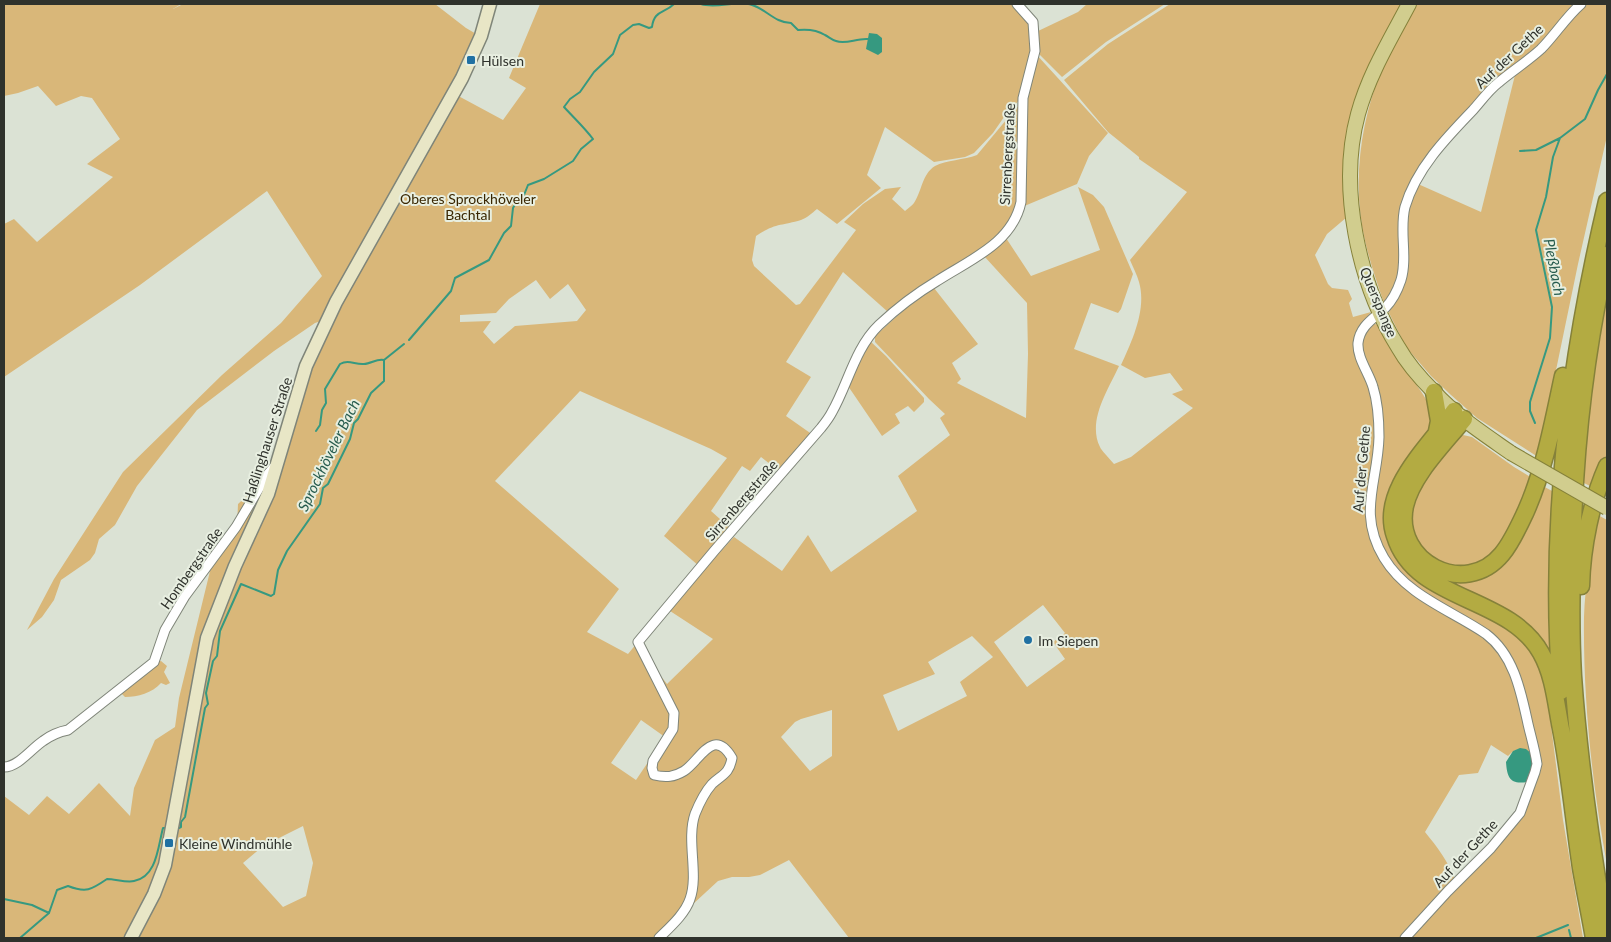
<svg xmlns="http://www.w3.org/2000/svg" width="1611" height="942" font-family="Lato,sans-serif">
	<rect width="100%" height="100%" fill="#dbe2d4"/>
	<!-- green -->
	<path fill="#d9b779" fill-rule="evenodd" d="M4,4H181L173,9L183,4H435L466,28L478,35L465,65L451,92L503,120L526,88L509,78L540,4H1015L1033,23V49L1021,98L1004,117L993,133L974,153L965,157L934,162L885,127L867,175L881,188L837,224L817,209C812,213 807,218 801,220C781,226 775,223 756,236L752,260L754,266L796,305L800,304L856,230L844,222L863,204L885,189L901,187L892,199L905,211C908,208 912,206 914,203C922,191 922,174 935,166C946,160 964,160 977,155L1022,101L1018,205C1004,244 970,254 938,275C921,286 904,300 888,312L843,272L786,362L811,377L786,416L813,435L780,472L761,457L750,471L742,466L711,511L730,528L699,566L664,536L727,458L711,449L580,391L495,481L619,589L587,632L628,654L637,643L646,660L649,661L667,684L713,639L667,609L734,537L782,571L808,535L831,572L917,511L898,476L950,435L940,418L945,414L929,399L875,342V336L905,309L934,288L978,344L952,363L961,379L957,383L1026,418L1028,354L1027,303L984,256L1006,238L1031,276L1100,250L1078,187L1093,195L1104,207L1133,274L1121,309L1118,313L1091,303L1074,349L1119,366C1108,390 1087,421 1100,447C1101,450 1110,459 1114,464L1131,457L1193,408L1172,394L1183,390L1170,373L1145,378L1121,365C1132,341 1147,309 1139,282C1137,275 1133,267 1130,260L1187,192L1139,159V157L1108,132L1064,80L1108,44L1170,4H1404C1379,49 1352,93 1345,144C1342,168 1345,193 1347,217L1327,234L1315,255L1328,284L1332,288L1348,290L1352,299L1349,303L1353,317L1371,312L1360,326L1355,346L1371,392L1376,416L1377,438L1369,487L1366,521L1376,548L1393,574L1412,591L1413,586C1392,570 1377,545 1373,519C1368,483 1387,448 1380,412C1377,397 1374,382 1368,367C1366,362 1362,356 1361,350C1359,339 1364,329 1372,323L1378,325C1383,334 1387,343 1392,352C1403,369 1429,396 1433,416C1436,434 1416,447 1407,460C1392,483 1384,504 1389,532C1390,536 1390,542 1393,546C1419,598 1483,599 1522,635C1534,647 1540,663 1545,678L1563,820L1583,938H1408L1440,902L1491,849L1522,813L1538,770V750L1531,728L1527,729L1533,755C1523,747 1517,747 1508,756L1491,745L1478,773L1459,775L1425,832C1438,848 1448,861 1455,880L1402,938H849L789,860L760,875L749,877H732L718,881L692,905L696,885L693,846L689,847C690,871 694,897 678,916C671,924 662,930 655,938H4V796L29,815L47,796L69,814L99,783L130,816L134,788L155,740L175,727L179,698L212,563L237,527L238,504L252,491L269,496C285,454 294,410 310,367C318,346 327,324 337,303L431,141L438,117L383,210L324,320L315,323L274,351L197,410L137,486L115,525L99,539L95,553L90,560L61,580L54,600L42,617L27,630L54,579L123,472L222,375L281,323L322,276L267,191L140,285L4,377V224L14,219L37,242L113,177L87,164L120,139L92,98L81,96L56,106L38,86L18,93L4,96ZM536,280L550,299L568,284L586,310L577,321L515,326L494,344L483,332L491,321L460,322V315L496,313L509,299ZM1043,605L1065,633L1053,642L1065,659L1027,687L994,642ZM972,636L993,657L960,682L967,696L898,731L883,695L935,674L928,662ZM832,710V756L810,771L781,737L795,722L801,719ZM641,720L665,737L636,780L611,763ZM303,826L313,863L306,896L283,907L243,863L263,846Z
		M1087,4H1165L1106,42L1062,77L1036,51V32L1078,12Z
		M1415,4H1578L1540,48L1494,83L1426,161L1403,207L1400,276L1394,290L1384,303C1377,283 1370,262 1365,241C1352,184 1360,122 1382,69C1392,46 1404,25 1415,4Z
		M1584,4H1607V136L1578,264L1538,457L1477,418L1451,395L1431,376L1406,347L1389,313L1406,235L1409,209L1418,184L1481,212L1516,71Z
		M1036,54L1108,133L1089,156L1077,184L1022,207L1025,98Z
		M1607,296V456L1596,489L1580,481L1591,389Z
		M870,341L886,356L924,398V402L914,412L908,406L895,414L900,423L882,436L848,386L849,382Z
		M1450,426L1451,427C1432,450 1408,473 1401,503C1388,558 1451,602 1495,564C1518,545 1528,512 1539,484L1554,492L1550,594L1553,673C1549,666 1547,659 1544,652C1540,643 1532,635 1525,628C1486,592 1414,591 1397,534C1393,519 1395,503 1402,489C1410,472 1434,437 1450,426Z
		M1463,435L1472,437L1514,467L1532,478L1502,544L1479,564L1457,568L1428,559L1408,525L1417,485L1460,436Z
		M1598,515L1607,520V865C1592,783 1583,700 1584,617C1585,583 1592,549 1598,515Z
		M161,661L167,666L164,672L170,683L166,685L161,683C152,693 138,697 125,697L120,692L156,662Z"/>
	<!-- water -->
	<path fill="#369980" d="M869,33L877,34L882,38V52L878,55L866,49Z
		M1520,748L1526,749L1533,755L1534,771L1527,782C1510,785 1507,777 1506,762L1513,751Z"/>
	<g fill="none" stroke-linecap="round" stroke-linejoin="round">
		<!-- stream -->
		<path stroke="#369980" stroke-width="2" d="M701,4C716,9 737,0 752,5C766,9 775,23 791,23L798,30C808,29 817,30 825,35C829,37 832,40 836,41C846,45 856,38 868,39
			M1520,151L1536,150L1560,138
			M409,340L451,291L455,278L489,260L504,233L511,226L513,208L517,201L524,195L528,185L544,179L573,161L581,149L593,139C584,127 574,118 564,107L570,99L580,92L594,72L613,54L620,35L633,25L639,24L649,28L652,27C654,10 664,14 674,4
			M1535,423L1530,411V402L1550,338L1552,307L1536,230L1546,197L1553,157L1560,138L1585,119L1598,90L1607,74
			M316,431L320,425L322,410L326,403L325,389L340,364C349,359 355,365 364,364C371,364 377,358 384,360
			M179,828L181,827V822L185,817L205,708L208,704L206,693L213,661L217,656L220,631L241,584L271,596L274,594L278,570L287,551L320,504L323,488L328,484L350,439L354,423L358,419L371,393L384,381V360L404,344
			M4,899L32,905L49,913
			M1569,930L1571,938
			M20,938L49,913L57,890L68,886C86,893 91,890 107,879C115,879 127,883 134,881C157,877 158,846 163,828H166
			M1536,938L1568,925"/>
		<defs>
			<path id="street" d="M4,767C18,767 31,749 43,741C51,735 58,732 68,730L154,662L165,630L185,596L236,527L267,475L274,467
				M659,938C670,927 685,914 690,899C699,874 686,840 695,814C699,804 705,792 712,784C723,774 729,774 732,758C713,726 700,761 684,771C674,777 666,778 654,775L652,768L653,761L673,729L674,713L638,642L715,550L821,428C825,423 829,418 832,412C848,384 855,348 879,325C896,309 917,293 937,281C969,260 1012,244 1021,202L1023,98L1035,51L1033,22L1017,4
				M1405,938L1448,891L1491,848L1520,813L1535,772L1537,764C1535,750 1531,737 1528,724C1521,692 1514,655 1486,634C1451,610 1407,596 1384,558C1357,513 1378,482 1379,437C1379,420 1378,403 1373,387C1369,373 1357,358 1358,343C1360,326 1373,319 1385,308C1392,301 1398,289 1401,280C1408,257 1399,230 1405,207C1416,169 1446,138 1473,110C1481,101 1489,90 1498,83C1512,71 1528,61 1541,49C1555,35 1566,17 1581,4"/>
			<path id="secondary" d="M131,938L154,894L165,865L207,638L235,566L268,494L306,366L336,302L462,78L481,36L490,4"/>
			<path id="primary" d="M1409,4C1390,40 1369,74 1358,114C1338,187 1358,283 1398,347C1407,363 1421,379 1434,392C1456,416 1484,434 1511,453"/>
			<path id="highway" d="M1434,392L1439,421L1436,436
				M1454,411C1437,435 1414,458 1401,484C1393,500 1389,519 1395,536C1415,602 1509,595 1541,653C1554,676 1556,704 1561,729C1570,775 1574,821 1581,868C1585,891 1590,915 1594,938
				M1464,419C1444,444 1412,475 1405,506C1393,562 1465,599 1502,554C1512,542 1519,526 1526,511C1545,468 1553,422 1563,376
				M1581,586C1582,547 1591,502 1607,466
				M1561,691C1548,526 1569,361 1607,201
				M1607,938C1592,852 1579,764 1573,676C1571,640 1571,603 1572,566C1573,462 1584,357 1607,255"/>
		</defs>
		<!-- street casing -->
		<use href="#street" stroke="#7f8579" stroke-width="11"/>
		<!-- secondary casing -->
		<use href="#secondary" stroke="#7f8579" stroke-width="15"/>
		<!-- primary casing -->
		<use href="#primary" stroke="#85813a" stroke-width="16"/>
		<!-- highway casing -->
		<use href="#highway" stroke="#85813a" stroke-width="19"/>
		<!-- street -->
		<use href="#street" stroke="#fff" stroke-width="9"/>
		<!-- secondary -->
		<use href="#secondary" stroke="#e8e6c6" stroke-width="12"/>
		<!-- primary -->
		<use href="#primary" stroke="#d1cd8e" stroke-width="14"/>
		<!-- highway -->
		<use href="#highway" stroke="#b3ab42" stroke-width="16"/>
		<defs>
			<path id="primary-bridge" d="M1511,453L1607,508"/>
		</defs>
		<!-- primary-bridge casing -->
		<use href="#primary-bridge" stroke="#85813a" stroke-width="16" stroke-linecap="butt"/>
		<!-- primary-bridge -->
		<use href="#primary-bridge" stroke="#d1cd8e" stroke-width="14"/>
	</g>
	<!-- markers -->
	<g fill="#2070a2" stroke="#e8efe1" stroke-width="2">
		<rect x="466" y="55" width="10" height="10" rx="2.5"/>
		<circle cx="1028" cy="640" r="5"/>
		<rect x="164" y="838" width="10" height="10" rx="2.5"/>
	</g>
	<g text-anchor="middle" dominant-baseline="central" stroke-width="4" stroke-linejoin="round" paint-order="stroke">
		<!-- street labels -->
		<g font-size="14" fill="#2f322c" stroke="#e8efe1">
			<text transform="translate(1509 56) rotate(-43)">Auf der Gethe</text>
			<text transform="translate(1007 154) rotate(-87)">Sirrenbergstraße</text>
			<text transform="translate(1379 302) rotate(67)">Querspange</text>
			<text transform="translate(267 440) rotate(-72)">Haßlinghauser Straße</text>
			<text transform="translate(1361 469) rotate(-85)">Auf der Gethe</text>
			<text transform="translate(741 500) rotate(-49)">Sirrenbergstraße</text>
			<text transform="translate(191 568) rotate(-55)">Hombergstraße</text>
			<text transform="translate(1465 853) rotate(-47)">Auf der Gethe</text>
		</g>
		<!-- poi labels -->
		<g font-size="14" fill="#2f322c" stroke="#e8efe1" text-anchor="start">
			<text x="481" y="60">Hülsen</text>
			<text x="1038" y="640">Im Siepen</text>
			<text x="179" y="843">Kleine Windmühle</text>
		</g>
		<!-- park labels -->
		<g font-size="14" fill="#392600" stroke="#e8efe1">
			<text x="468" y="198">Oberes Sprockhöveler<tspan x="468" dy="16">Bachtal</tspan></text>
		</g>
		<!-- water labels -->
		<g font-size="15" font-style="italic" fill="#275c4e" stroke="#e8efe1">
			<text transform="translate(1555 267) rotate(79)">Pleßbach</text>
			<text transform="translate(328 455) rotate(-64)">Sprockhöveler Bach</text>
		</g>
	</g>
	<!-- border -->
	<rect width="1611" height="942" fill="none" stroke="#2f322c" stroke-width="10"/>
</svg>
